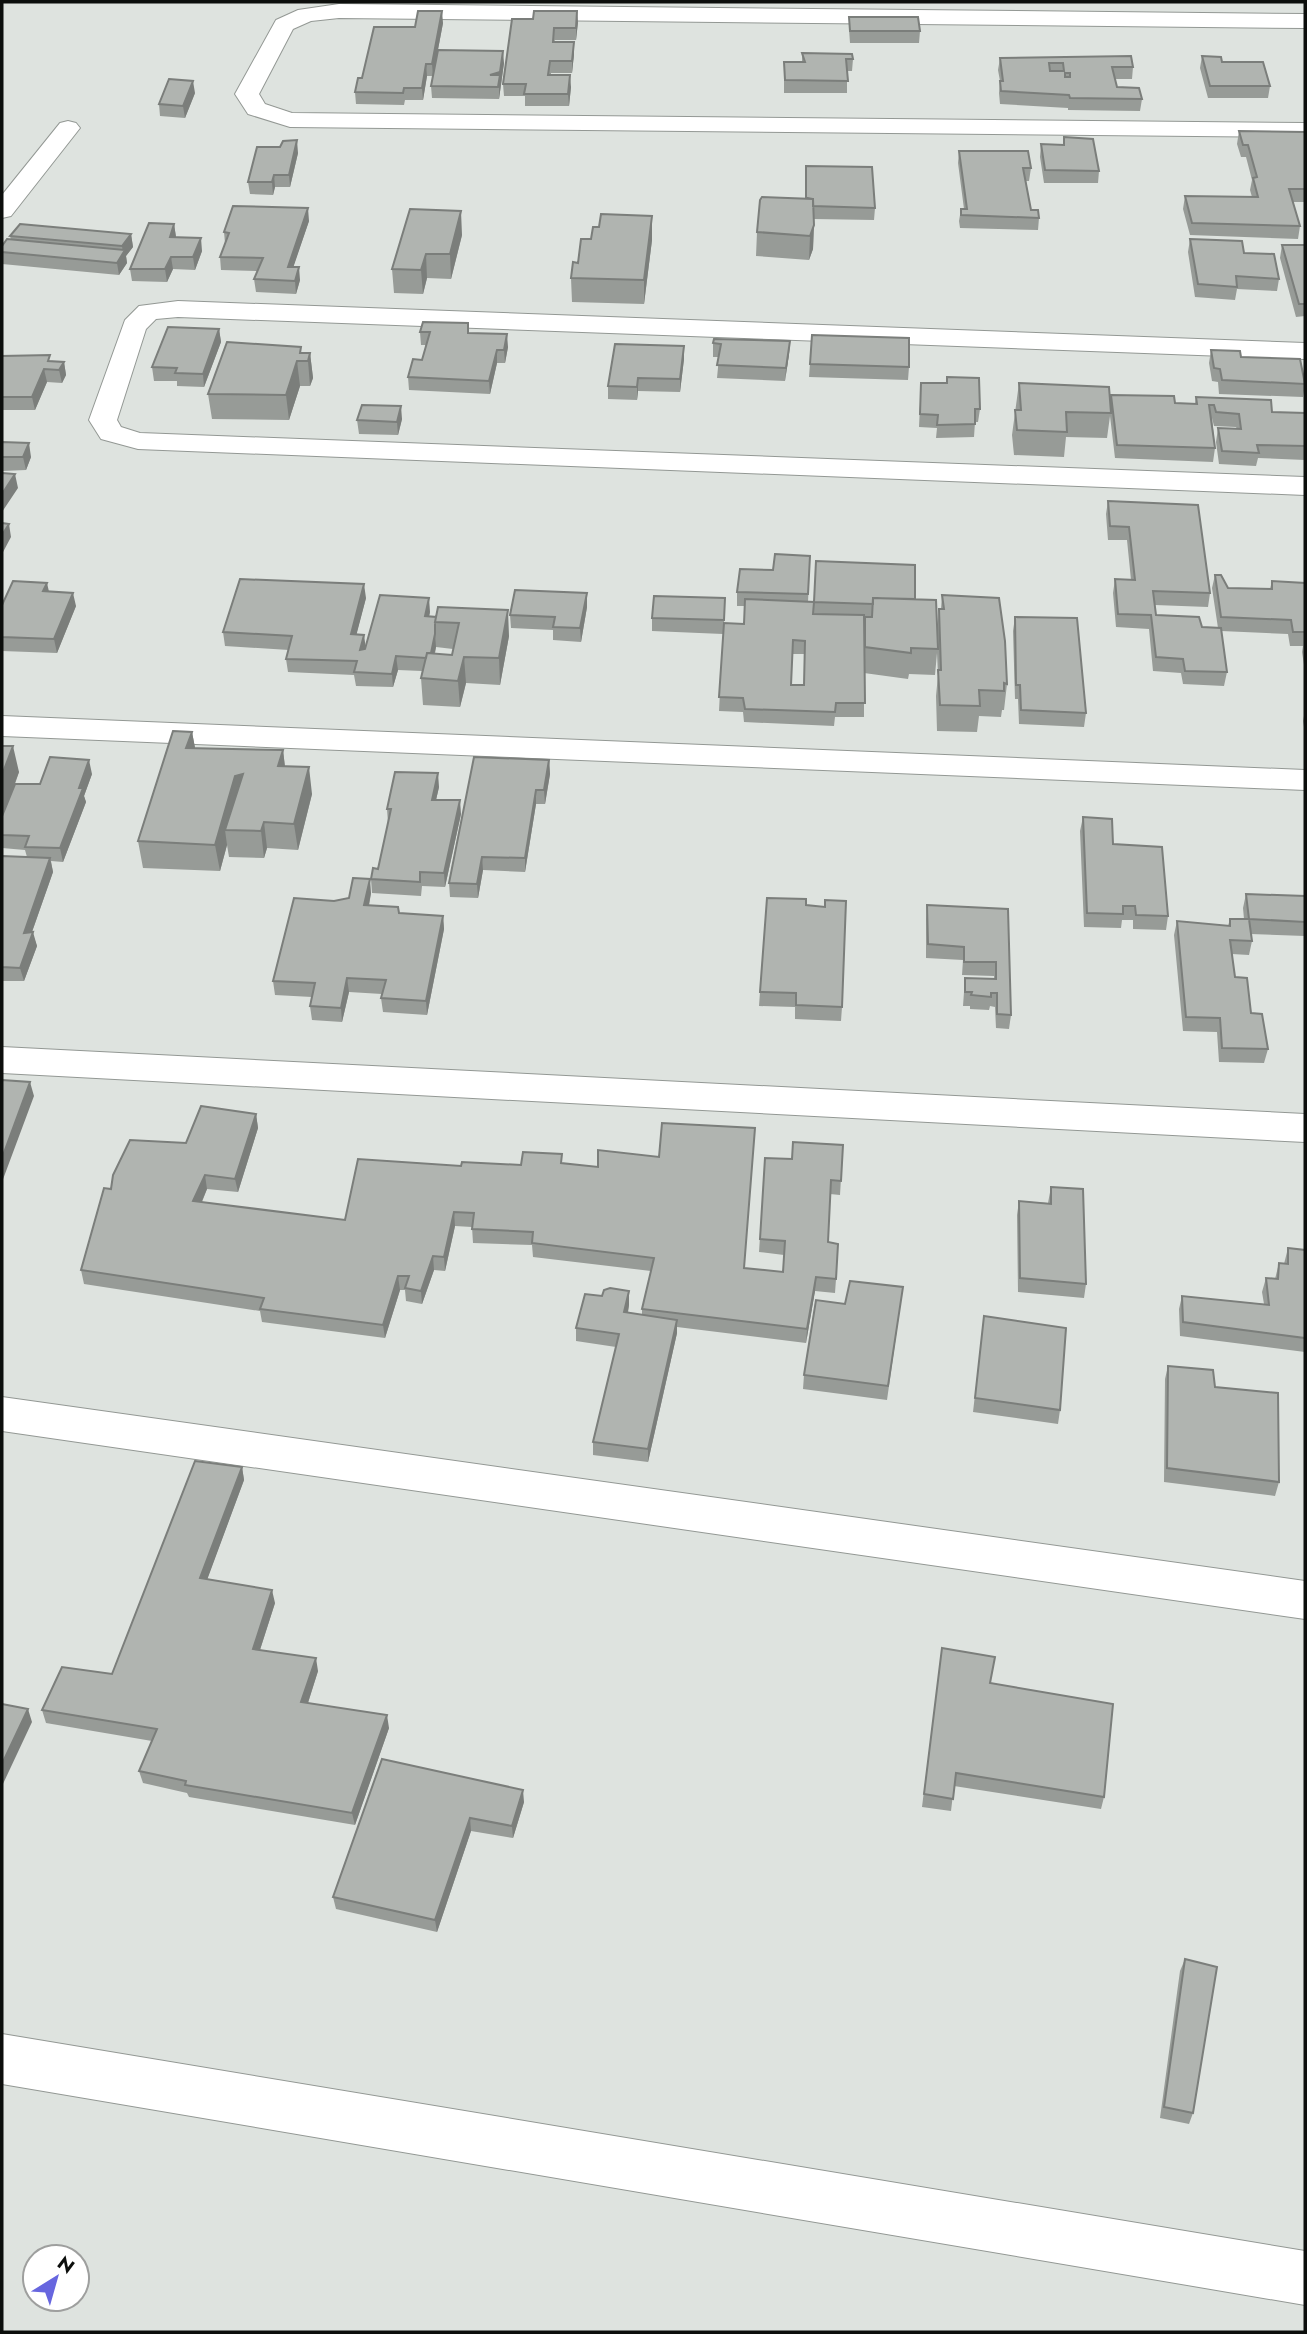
<svg xmlns="http://www.w3.org/2000/svg" width="1307" height="2334" font-family="Jost,sans-serif">
	<rect width="100%" height="100%" fill="#dee3df"/>
	<g fill="none" stroke-linecap="round" stroke-linejoin="round">
		<defs>
			<path id="minor" d="M339,4L1305,14V28L339,18L311,21L293,29L259,94L265,104L292,113L1305,123V137L290,127L248,114L235,94L276,20L298,10Z
				M68,121L76,123L80,128L11,216L2,218V195L60,123Z
				M178,301L1305,343V359L178,317L156,319L146,329L117,420L121,427L140,433L1305,477V495L138,449L101,439L89,420L125,320L139,306Z
				M2,716L1305,770V790L2,736Z
				M2,1047L1305,1114V1142L2,1073Z
				M2,1397L1305,1581V1619L2,1431Z
				M2,2034L1305,2251V2305L2,2084Z"/>
		</defs>
		<!-- minor casing -->
		<use href="#minor" stroke="#939894" stroke-width="2"/>
		<!-- minor -->
		<use href="#minor" fill="#fff" fill-rule="evenodd"/>
	</g>
	<!-- wall -->
	<path fill="#979b97" fill-rule="evenodd" d="M849,17L920,31L919,43H850L849,29Z
		M512,19L578,22L576,40H555L554,42H574V54L572,73H551V75L571,87L569,106H525V96H504L503,84Z
		M443,23L433,76H427L423,100H405L404,105L356,104L355,92L362,78L415,27Z
		M802,53L853,59L852,71H847V93H784V62H802Z
		M1202,56L1222,62L1270,86L1268,98H1208L1200,68Z
		M1000,58L1133,67L1132,79H1115L1117,87L1142,99L1140,111L1068,110V108L1000,104L999,93L1000,81L998,70Z
		M504,63L499,99L432,98L431,86Z
		M195,93L185,118L160,116L159,104Z
		M1239,131L1305,132V202H1292L1300,226L1298,239L1190,235L1183,209L1185,196L1252,197L1250,190L1252,180L1246,157H1241L1237,144Z
		M1064,137L1099,171L1098,183H1044L1040,157L1041,144L1063,145Z
		M280,147L298,153L290,187H275L273,195L250,194L248,182Z
		M959,151L1031,168L1029,181H1026L1031,210L1039,218L1038,230L960,228L959,221L961,209H964L958,163Z
		M806,166L875,208L874,220L814,219L813,249L809,260L756,256L757,232L805,198Z
		M309,221L293,267L300,280L296,294L256,292L254,279L258,271L221,270L220,257L225,243L224,232Z
		M174,224L176,237L202,251L195,270L173,269L167,282L132,281L130,269Z
		M131,234L133,247L126,256L127,263L119,275L2,264V246L11,240L10,236Z
		M462,235L451,279L427,278L423,294L394,293L392,269Z
		M591,239L652,240L644,304L572,302L571,278L578,263Z
		M1190,239L1244,253L1279,279L1277,291L1237,289L1235,300L1195,297L1188,252Z
		M1282,245H1305V316L1296,317L1280,258Z
		M219,329L221,342L204,387L177,386V381H154L152,367Z
		M420,332L468,333L508,347L505,363H497L490,394L409,390L408,377L422,360L426,345H421Z
		M812,335L909,367L908,380L809,377Z
		M790,341L789,354L785,381L717,378L719,357H713V343Z
		M1211,350L1241,357L1300,359L1305,384L1303,397L1219,394L1218,382L1212,381L1209,363Z
		M302,353H310L313,378L310,386H300L289,420L212,419L208,394Z
		M2,356L64,362L66,375L62,383L47,382L35,410H2Z
		M684,359L680,392L638,391L637,400L608,399V386Z
		M921,383L980,409L978,422H975L974,437L936,438L937,428L919,427Z
		M1019,383L1110,403L1111,395L1175,403L1195,404L1196,397L1272,412L1305,413V460L1258,458L1256,466L1219,464L1216,442L1218,428L1237,429L1236,427L1214,426L1212,418L1215,448L1213,462L1115,458L1110,416L1107,438L1066,437L1064,457L1014,455L1012,435Z
		M402,419L398,435L359,434L357,420Z
		M2,442L31,457L26,470L2,471Z
		M1108,501L1210,593L1208,607L1155,605L1156,615L1202,627L1218,628L1212,588L1215,575L1228,588L1270,589L1272,581L1305,583V671L1302,652L1303,646H1290L1288,634L1221,631L1227,672L1224,686L1183,684L1181,673L1153,671L1149,629L1116,627L1113,593L1115,579L1131,580L1127,540H1108L1106,514Z
		M810,556L808,602L915,599L937,631L939,609H941L942,595L1007,684L1004,710H1002L1001,717L979,716L977,732L937,731L936,696L938,675L937,653L935,675L909,674L908,679L864,673V717H835L834,726L744,722L743,712L719,711L723,634L652,631V618L725,598L724,623L744,624L745,606H737V592L773,570ZM792,654H804V685H791Z
		M49,592L76,606L57,653L2,651V605Z
		M587,593V607L581,642L553,640V630L511,628L510,615Z
		M366,598L356,635L366,649L430,612L429,616L509,636L500,685L466,683L460,707L423,705L421,678L422,671L398,670L393,687L356,686L354,675L288,672L286,659L289,650L225,646L223,632ZM436,647L453,649L452,655L435,654Z
		M1015,617L1086,713L1084,727L1019,724L1018,699H1015L1013,631Z
		M1305,711V733L1303,721Z
		M192,732L195,748L283,750L285,767L312,794L298,850L267,848L264,858L229,857L227,845L220,871L143,868L138,841Z
		M2,746L19,772L15,784H40L92,774L84,796L86,802L63,862L51,861L53,872L32,932L37,946L24,981H2V856L27,857L25,850L2,848Z
		M549,760L550,774L545,804H536L525,872L483,870L478,898L450,897L449,883Z
		M439,787L436,800L461,814L445,887L422,886L421,896L372,893L371,879L378,869L388,823L387,809Z
		M1083,817L1113,844L1168,916L1166,930L1133,929V920H1122L1121,928L1084,927L1080,831Z
		M371,893L369,906L399,913L443,916L444,929L427,1015L383,1012L381,998L382,994L349,992L342,1022L312,1020L310,1006L312,997L275,995L273,981L334,901Z
		M1246,894L1305,896V936L1251,934L1252,941L1249,955L1232,954L1235,977L1268,1049L1264,1063L1219,1062L1217,1032L1183,1031L1174,935L1177,921L1228,926L1230,919H1244L1243,908Z
		M806,905L842,1007L841,1021L795,1019V1007L759,1006L760,992Z
		M927,905L1008,909L1011,1015L1009,1029L996,1028L995,1007L990,1006L989,1010L970,1009V1006H963L965,978L994,979V976L962,975L963,960L926,958V919Z
		M256,1114L258,1128L238,1192L207,1189L202,1202L345,1220L461,1166L521,1165L562,1154V1163L744,1268L783,1272L784,1255L759,1252L765,1158L792,1159L843,1145L840,1195L830,1194L828,1242L836,1279L835,1293L815,1291L806,1343L677,1327V1333L648,1462L593,1455V1442L616,1347L576,1341V1328L629,1305L628,1313L642,1315V1309L651,1271L533,1257L532,1245L473,1243L472,1227L455,1226L445,1271L434,1270L422,1304L406,1301L405,1290H400L385,1338L262,1322L260,1311L84,1284L81,1270L111,1189L186,1143Z
		M1051,1187L1086,1284L1084,1298L1018,1292L1017,1215L1019,1201L1048,1203Z
		M1288,1248L1305,1250V1352L1180,1336L1179,1309L1182,1296L1264,1304L1262,1292L1266,1278L1275,1279L1279,1263L1284,1264Z
		M901,1301L887,1400L803,1389L804,1375L845,1304Z
		M984,1316L1060,1410L1058,1424L973,1412Z
		M1168,1366L1215,1387L1279,1482L1275,1496L1164,1482L1165,1379Z
		M242,1467L244,1480L207,1579L275,1603L260,1650L318,1671L308,1703L389,1728L355,1825L189,1797L187,1793L143,1783L139,1771L152,1741L46,1723L42,1710L112,1674Z
		M942,1648L990,1683L1104,1797L1101,1809L954,1786L951,1811L922,1807Z
		M382,1759L524,1802L513,1838L471,1831L437,1932L336,1909L333,1897Z
		M1185,1959L1193,2113L1189,2124L1160,2118L1180,1971Z"/>
	<!-- shaded-wall -->
	<path fill="#7b7e7b" d="M442,11L443,23L433,76L432,64Z
		M577,11L578,22L576,40V28Z
		M574,42V54L572,73V61Z
		M503,51L504,63L499,99V85L490,75Z
		M426,64L427,76L423,100L422,88Z
		M570,75L571,87L569,106L568,94Z
		M193,81L195,93L185,118L183,106Z
		M297,140L298,153L290,187L289,175Z
		M274,175L275,187L273,195L272,182Z
		M308,208L309,221L289,280L288,267Z
		M461,211L462,235L451,279L450,254Z
		M652,216V240L644,304V280Z
		M174,224L176,237L171,250L170,237Z
		M814,225L813,249L809,260L810,236Z
		M131,234L133,247L126,256L127,263L119,275L117,263L123,254L122,246Z
		M201,238L202,251L195,270L193,257Z
		M426,254L427,278L423,294L421,270Z
		M171,257L173,269L167,282L165,269Z
		M299,267L300,280L296,294L295,281Z
		M219,329L221,342L204,387L203,374Z
		M507,334L508,347L505,363L504,350Z
		M790,341L789,354L785,381L786,368Z
		M684,346V359L680,392V379Z
		M497,350V363L490,394L489,381Z
		M310,353L313,378L310,386L308,361Z
		M297,361L300,386L289,420L286,395Z
		M64,362L66,375L62,383L59,370Z
		M44,369L47,382L35,410L32,397Z
		M638,378V391L637,400V387Z
		M401,406L402,419L398,435L397,422Z
		M29,443L31,457L26,470L23,457Z
		M15,474L18,488L2,512V494Z
		M9,524L11,537L2,554V535Z
		M47,583L50,596L43,591Z
		M364,584L366,598L353,648L351,634Z
		M73,593L76,606L57,653L54,639Z
		M587,593V607L581,642L580,628Z
		M429,598L430,612L426,630L425,616Z
		M508,610L509,636L500,685L499,658Z
		M435,634L436,647L430,672L429,658Z
		M364,635L366,649L361,663L360,650Z
		M396,656L398,670L393,687L392,674Z
		M464,657L466,683L460,707L458,681Z
		M192,732L197,758L186,748Z
		M13,746L19,772L2,817V775Z
		M283,750L286,776L278,766Z
		M89,760L92,774L84,796L86,802L63,862L60,848Z
		M549,760L550,774L545,804L544,790Z
		M309,767L312,794L298,850L294,824Z
		M438,773L439,787L433,813L432,800Z
		M243,774L225,830L227,845L220,871L215,845L235,776Z
		M536,790V804L525,872V858Z
		M460,800L461,814L445,887L444,873Z
		M264,822L267,848L264,858L261,831Z
		M482,857L483,870L478,898L477,884Z
		M50,858L53,872L27,946L24,933Z
		M370,879L371,893L366,919L364,905Z
		M443,916L444,929L427,1015L426,1001Z
		M33,932L37,946L24,981L20,968Z
		M347,978L349,992L342,1022L341,1008Z
		M30,1082L34,1096L2,1182V1158Z
		M256,1114L258,1128L238,1192L235,1179Z
		M205,1175L207,1189L196,1215L193,1201Z
		M454,1212L455,1226L445,1271L444,1257Z
		M433,1256L434,1270L422,1304L421,1291Z
		M398,1276L400,1290L385,1338L383,1325Z
		M816,1277L815,1291L806,1343L807,1329Z
		M629,1291V1305L625,1326L624,1312Z
		M677,1320V1333L648,1462V1449Z
		M242,1467L244,1480L203,1591L200,1578Z
		M272,1590L275,1603L256,1662L253,1649Z
		M316,1658L318,1671L304,1715L301,1702Z
		M28,1709L32,1722L2,1786V1764Z
		M387,1715L389,1728L355,1825L352,1813Z
		M523,1790L524,1802L513,1838L512,1826Z
		M470,1818L471,1831L437,1932L435,1920Z"/>
	<!-- building -->
	<path fill="#b0b4b0" stroke="#7b7e7b" stroke-width="2" fill-rule="evenodd" d="M418,11H442L432,64H426L422,88H404L403,93L355,92L358,78H362L374,27H415Z
		M534,11H577L576,28H554L553,42H574L572,61H550L548,75H570L568,94H524L526,84H503L512,19H533Z
		M849,17H918L920,31H850Z
		M438,50L503,51L500,72L490,75H500L498,87L431,86Z
		M802,53L852,54L853,59H846L848,81L785,80L784,62H805Z
		M1131,56L1133,67H1112L1117,87L1139,88L1142,99L1070,98L1069,95L1001,91L1000,81H1003L1000,58ZM1049,63H1063L1064,71H1050ZM1065,73H1070V77H1065Z
		M1202,56L1221,57L1222,62H1263L1270,86H1210Z
		M169,79L193,81L183,106L159,104Z
		M1239,131L1305,132V189H1289L1300,226L1192,223L1185,196L1258,197L1253,178L1257,177L1248,145H1243Z
		M1064,137L1093,139L1099,171L1045,170L1041,144L1064,145Z
		M297,140L289,175H274L272,182H248L257,147H280L283,141Z
		M959,151H1028L1031,168H1023L1031,210H1038L1039,218L961,215V209H967Z
		M806,166L872,167L875,208L813,206V199L806,198Z
		M762,197L813,199L814,225L810,236L757,232L760,200Z
		M233,206L308,208L288,267H299L295,281L254,279L263,258L220,257L229,233L224,232Z
		M410,209L461,211L450,254H426L421,270L392,269Z
		M601,214L652,216L644,280L571,278L573,262L578,263L581,239H591L593,227H599Z
		M149,223L174,224L170,237L201,238L193,257H171L165,269H130Z
		M20,224L131,234L122,246L10,236Z
		M7,239L125,250L117,263L2,252V246Z
		M1190,239L1242,241L1244,253L1274,254L1279,279L1236,276L1237,287L1198,284Z
		M1282,245H1305V304H1299Z
		M423,322L468,323V333L507,334L504,350H497L489,381L408,377L413,359L422,360L430,332H420Z
		M168,327L219,329L203,374L175,373L177,368L152,367Z
		M812,335L909,338V367L810,364Z
		M714,339L790,341L786,368L717,365L721,344L713,343Z
		M227,342L301,347L300,353H310L308,361H297L286,395L208,394Z
		M615,344L684,346L680,379L638,378L637,387L608,386Z
		M1211,350L1240,351L1241,357L1300,359L1305,384L1222,380L1220,369L1214,368Z
		M50,355L48,361L64,362L59,370L44,369L32,397H2V356Z
		M947,377L979,378L980,409H975V424L937,425L938,415L920,414L921,383H947Z
		M1019,383L1109,387L1111,413L1066,412L1067,432L1017,430L1015,410H1021Z
		M1111,395L1174,396L1175,403L1197,404L1196,397L1271,400L1272,412L1305,413V446L1257,445L1259,453L1222,451L1218,428L1241,429L1239,414L1216,412L1214,405H1209L1215,448L1117,445Z
		M362,405L401,406L397,422L357,420Z
		M2,442L29,443L23,457H2Z
		M2,473L15,474L2,494Z
		M1108,501L1198,505L1210,593L1153,591L1156,615L1199,617L1202,627L1221,628L1227,672L1185,671L1183,659L1156,657L1151,615L1118,614L1115,579L1135,580L1129,527L1110,526Z
		M2,523L9,524L2,535Z
		M775,554L810,556L808,594L737,592L740,569L773,570Z
		M816,561L915,565V599L873,598V604L814,602Z
		M1215,575H1221L1228,588L1272,589V581L1305,583V632H1293L1291,620L1221,617Z
		M240,579L364,584L351,634L364,635L360,650L365,649L380,595L429,598L425,616L436,617L435,622V634L431,653H427L426,658L396,656L392,674L354,672L357,661L286,659L292,636L223,632Z
		M13,581L47,583L43,591L73,593L54,639L2,637V605Z
		M515,590L587,593L580,628L553,627L555,617L510,615Z
		M942,595L999,598L1005,641L1007,684L1004,683V691L979,690L980,706L940,705L938,670H941L939,609H944Z
		M654,596L725,598L724,620L652,618Z
		M873,598L936,600L938,649L911,648V653L865,647V617H872Z
		M745,599L814,602L813,614L864,615L865,703H836L835,712L745,709L743,698L719,697L724,623L744,624ZM793,640L805,641L804,685H791Z
		M438,607L508,610L499,658L464,657L458,681L421,678L427,653L452,655L459,623L435,622Z
		M1015,617L1077,618L1086,713L1021,710L1020,685H1016Z
		M173,731L192,732L186,748L283,750L278,766L309,767L294,824L264,822L261,831L225,830L243,774L235,776L215,845L138,841Z
		M2,746H13L2,775Z
		M50,757L89,760L79,788H83L60,848L25,847L29,836L2,835V816L15,784H40Z
		M474,757L549,760L544,790H536L525,858L482,857L477,884L449,883Z
		M395,772L438,773L432,800H460L444,873L420,872V882L371,879L373,868L378,869L391,809H387Z
		M1083,817L1112,819L1113,844L1162,847L1168,916L1136,915L1135,906H1123V914L1087,913Z
		M2,856L50,858L24,933L33,932L20,968L2,967Z
		M353,878L370,879L364,905L398,907L399,913L443,916L426,1001L381,998L386,980L347,978L341,1008L310,1006L315,983L273,981L294,898L334,901L349,898Z
		M1246,894L1305,896V922L1249,919Z
		M767,898L806,899V905L825,907V900L846,901L842,1007L796,1005V993L760,992Z
		M927,905L1008,909L1011,1015L997,1014V993H991V997L971,995L972,992H965V978L996,979V962H964V947L928,944Z
		M1230,919H1249L1252,941L1230,940L1235,977L1247,978L1251,1013L1262,1014L1268,1049L1222,1048L1220,1018L1186,1017L1177,921L1230,926Z
		M2,1080L30,1082L2,1158Z
		M201,1106L256,1114L235,1179L205,1175L193,1201L345,1220L358,1159L461,1166L462,1162L521,1165L523,1152L562,1154L561,1163L598,1167V1150L659,1157L662,1123L755,1128L744,1268L783,1272L785,1241L760,1239L765,1158L792,1159L793,1142L843,1145L841,1181L831,1180L828,1242L838,1244L836,1279L816,1277L807,1329L642,1309L654,1258L532,1243L533,1232L472,1229L474,1213L454,1212L444,1257L433,1256L421,1291L405,1288L409,1276H398L383,1325L260,1309L264,1298L81,1270L104,1188L111,1189L113,1175L130,1140L186,1143Z
		M1051,1187L1083,1189L1086,1284L1020,1278L1019,1201L1051,1204Z
		M1288,1248L1305,1250V1338L1183,1322L1182,1296L1269,1305L1266,1278L1278,1279L1279,1263L1288,1264Z
		M850,1281L903,1287L888,1386L804,1375L816,1300L845,1304Z
		M610,1288L629,1291L624,1312L677,1320L648,1449L593,1442L619,1334L576,1328L585,1294L602,1296L604,1290Z
		M984,1316L1066,1328L1060,1410L975,1398Z
		M1168,1366L1213,1370L1215,1387L1278,1393L1279,1482L1167,1468Z
		M195,1461L242,1467L200,1578L272,1590L253,1649L316,1658L301,1702L387,1715L352,1813L185,1785L186,1781L139,1771L157,1729L42,1710L62,1667L112,1674Z
		M942,1648L995,1657L990,1683L1113,1704L1104,1797L956,1773L953,1799L924,1794Z
		M2,1704L28,1709L2,1764Z
		M382,1759L523,1790L512,1826L470,1818L435,1920L333,1897Z
		M1185,1959L1217,1967L1193,2113L1164,2107Z"/>
	<!-- border -->
	<rect width="1307" height="2334" fill="none" stroke="#0c0e0c" stroke-width="7"/>
	<!-- north arrow -->
	<g transform="translate(56 2278) rotate(37)"><circle r="33" fill="#ffffff" stroke="#9e9f9e" stroke-width="2"/>
	<path d="M0-5L12 26L0 18L-12 26Z" fill="#6766df"/>
	<text y="-10" font-size="19" font-weight="bold" text-anchor="middle" fill="#0c0e0c">N</text>
	</g>
</svg>
